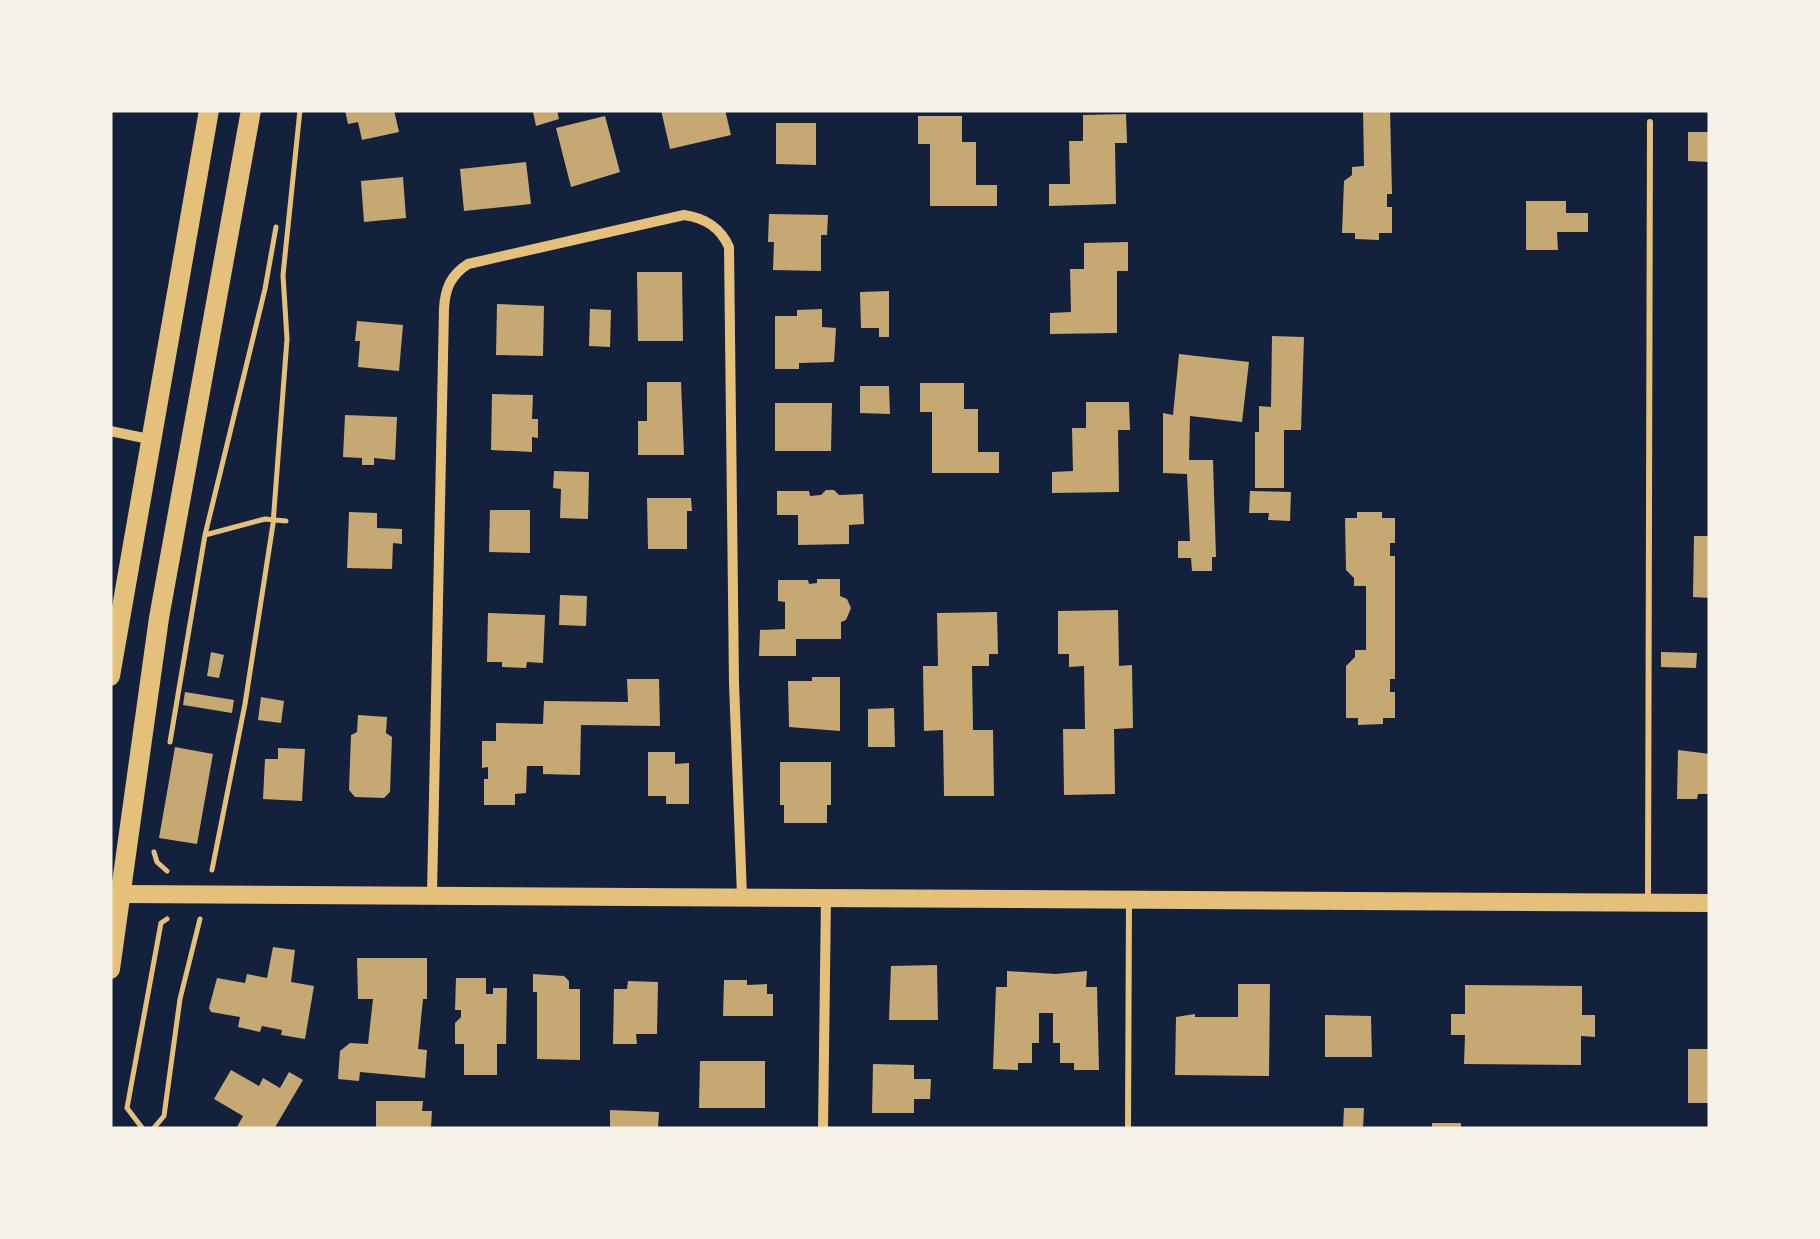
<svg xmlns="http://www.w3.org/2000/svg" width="1820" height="1239" font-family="'Fira Sans',sans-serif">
	<rect width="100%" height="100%" fill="#14213d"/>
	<!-- building -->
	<path fill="#c6a872" d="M345,110H394L399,132L362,140L358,122L348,124Z
		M542,110H557L559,119L536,126L533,112Z
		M661,110H725L731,135L670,149Z
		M1363,110H1390L1392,194H1387V207H1392V233H1379V240L1355,239V233H1342L1344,181L1352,175V167L1364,166Z
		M1126,114L1127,143H1115L1116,204L1049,206V184H1070L1069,141H1083V115Z
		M605,116L620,172L571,187L556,128Z
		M918,116H962V142H976V185H997V206H930V144H918Z
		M776,123H816V165L776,164Z
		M1688,132H1710V162L1688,161Z
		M526,162L531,204L464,211L460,169Z
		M403,177L406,218L364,222L361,181Z
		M1526,201H1566V213H1588V232H1557L1558,250H1526Z
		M769,214L828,215L827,235H821V271L773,270L774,242H768Z
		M1128,242V271H1117V333L1050,334V313L1071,312L1070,269H1084V243Z
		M637,272H682L683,341H638Z
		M889,291V337H879V328H861L860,292Z
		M497,304L544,306L543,356L496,355Z
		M590,309L611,310L610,347L589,346Z
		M822,309V327L836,328L834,362L799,363V369H775V316H797V310Z
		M357,321L403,325L399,371L358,367L360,341H355Z
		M1272,336L1304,337L1301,430H1284V488H1255V432H1259V406L1271,407Z
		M1179,354L1249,362L1242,422L1190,416L1189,460H1213L1216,557H1212V571H1192L1191,558H1178V541H1190L1187,474L1163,473V413L1173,415Z
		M647,382H681L684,455H638V421H647Z
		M920,383H964V409H978V452H999V473H932V412H920Z
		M860,386H889L890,414L860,413Z
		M492,394L533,395L532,419H538V438L532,437V452L491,450Z
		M1086,402H1129L1130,430H1118L1119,492L1052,493V472L1073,471L1072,428H1086Z
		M775,403H832L831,451H775Z
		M345,415L397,417L395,460L374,458V465H362V458L343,457Z
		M554,471L589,472L588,519L560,518L561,489L553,488Z
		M826,490H834L839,495L863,494L864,524L849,525V544L798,545V515H777V491H809L810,496L821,495Z
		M1250,491L1291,492L1290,521L1268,520L1269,513H1249Z
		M647,498H691L692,511H687V549H648Z
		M490,510H530V553L489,552Z
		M349,512L377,513V528L402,529V544L393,543L392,569L347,568Z
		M1357,512H1382V518H1395V543H1390V556H1395V679H1390V692H1395V718H1383V724L1358,725V718H1346V666L1355,657V650H1366V586H1354V578L1346,570L1345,518H1357Z
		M1694,536H1710V598L1693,597Z
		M817,579H840V596L847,599L851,608L846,620L841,622V639H796V656H759L760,630L785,629V602L778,601V580H808L809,584L817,583Z
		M560,595L587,596L586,626L559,625Z
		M1118,610L1119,666L1132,665L1133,728L1114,729L1115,794L1064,795L1063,729H1085L1084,666L1069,667V654H1058V611Z
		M997,612L998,654H989V666H972L973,730H993L994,796H944L943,730L924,731L923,666H938L937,613Z
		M488,613L545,615L543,663L527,662L526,668L502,667V662H487Z
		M211,652L224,655L219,678L207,676Z
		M1661,652L1697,653L1696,668L1661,667Z
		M812,677H840V731L789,727L788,681H812Z
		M627,679H659L660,726L581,725L580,775L543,774V766H527L526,793L515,794V805H484V779H488V767L482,768V741H496V723L543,724L544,701L628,702Z
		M185,692L234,700L232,713L183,705Z
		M261,697L284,701L281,723L258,720Z
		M894,708L895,747H868V709Z
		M358,715L387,717L386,733L392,737L390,792L384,798L355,797L349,790L351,735L357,732Z
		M175,747L213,754L197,844L159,838Z
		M278,748L305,749L302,801L263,799L265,759H278Z
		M1678,750L1710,754V794H1698L1697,799H1677Z
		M648,752H675V764L689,763V804H666V796H648Z
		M780,762H831V805H827V823H784V805H780Z
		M273,947L295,950L291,982L314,986L305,1039L281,1035L282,1030L262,1026L260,1032L238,1027L240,1017L211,1012L209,1008L217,978L245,983L247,974L267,978Z
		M357,958H427V999H423L418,1049L427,1050L425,1078L360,1072L359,1081L338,1079L340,1051L350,1043L368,1044L373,999H358Z
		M937,965L938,1020H889L891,966Z
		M1007,971L1056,974L1087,971L1086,987H1097L1099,1070H1074V1063H1060V1043H1053V1013H1039V1043H1032V1063H1018V1070L993,1069L996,987H1007Z
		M533,974L564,976L569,981V989H580V1060L537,1059V992H533Z
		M456,978H486V994H493V988H507L506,1044H497V1075H464V1044H455V1023L461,1017V1010H455Z
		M724,980H747V985L767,984V994H773V1016H723Z
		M628,981L658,982L657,1034H636L637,1044H613L614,989H627Z
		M1238,984H1270L1269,1076L1175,1075L1176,1017L1195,1014V1017H1238Z
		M1465,985L1582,986V1015H1595V1037L1581,1036V1065L1464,1064L1465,1035H1451V1014H1465Z
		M1325,1015L1371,1016L1372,1057H1325Z
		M1688,1049H1710V1103H1688Z
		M700,1061H765V1108H699Z
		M873,1064L914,1065V1079H931L930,1099H914V1113H872Z
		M231,1070L259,1086L263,1078L280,1088L289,1072L303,1080L274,1129H236L243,1116L214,1099Z
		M376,1101H423L422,1111H432L431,1127L376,1129Z
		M1344,1108H1364L1363,1129H1343Z
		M610,1110L659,1112L658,1129H610Z
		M1432,1123H1461V1129H1432Z"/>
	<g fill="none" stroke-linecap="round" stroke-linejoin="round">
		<!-- path -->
		<path stroke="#e5c07b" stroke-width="5" d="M205,535L265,519L286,521
			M170,742L205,535L265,289L276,227
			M154,852L157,862L167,871
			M212,870L245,704L273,524L287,339L283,275L300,110
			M143,1129L127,1108L161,923L167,919
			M153,1129L164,1116L180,999L200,919"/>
		<!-- service -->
		<path stroke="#e5c07b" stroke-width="6" d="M1648,901L1650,122
			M1128,1129L1129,900"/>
		<!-- minor -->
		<path stroke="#e5c07b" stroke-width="10" d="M110,431L149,439
			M432,894L444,309C445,288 451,275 468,264L684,215C705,218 720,227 729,247L734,683L742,896
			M823,1129L826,897"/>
		<!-- tertiary -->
		<path stroke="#e5c07b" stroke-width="18" d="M122,894L1710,903"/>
		<!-- secondary -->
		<path stroke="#e5c07b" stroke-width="20" d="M110,676L209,110
			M110,969L159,618L251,110"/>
	</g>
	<!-- border -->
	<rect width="1820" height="1239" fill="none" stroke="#f6f1e7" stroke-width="225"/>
</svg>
